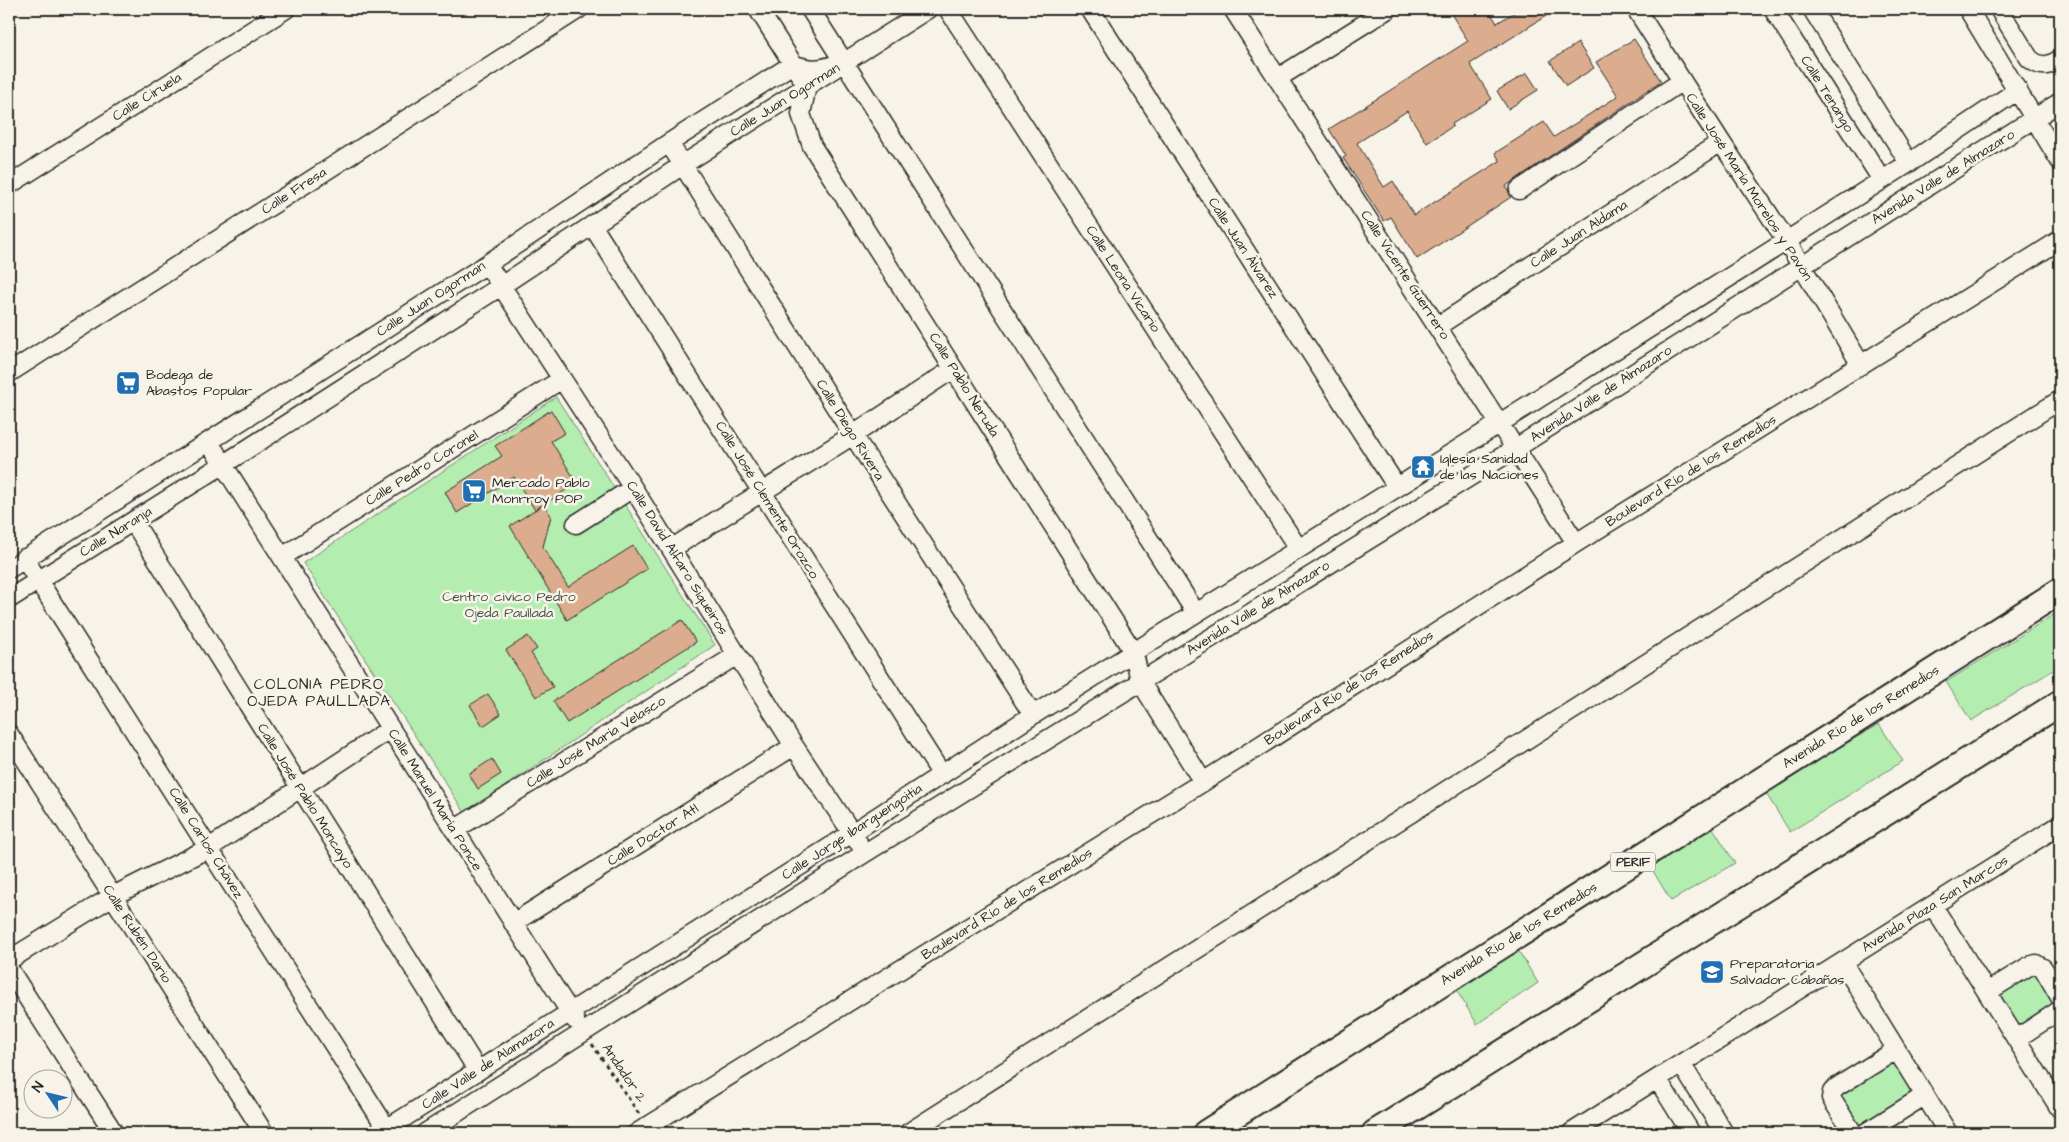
<svg xmlns="http://www.w3.org/2000/svg" width="2069" height="1142" font-family="'Architects Daughter',sans-serif">
	<rect width="100%" height="100%" fill="#f7f3e8"/>
	<filter id="ink" filterUnits="userSpaceOnUse"><feTurbulence type="fractalNoise" baseFrequency=".02" numOctaves="2"/><feDisplacementMap in="SourceGraphic" scale="10" xChannelSelector="R" yChannelSelector="G"/><feConvolveMatrix kernelMatrix="1 2 1 2 8 2 1 2 1" color-interpolation-filters="sRGB"/></filter>
	<g filter="url(#ink)">
		<!-- green -->
		<path fill="#b4edb0" stroke="#708c6e" d="M556,397L715,645L465,813L303,563Z
			M2058,612L2060,615V666L1971,721L1946,682Z
			M1879,724L1903,761L1790,832L1765,792Z
			M1713,828L1735,863L1671,901L1650,866Z
			M1518,950L1538,983L1477,1024L1457,991Z
			M2033,971L2040,973L2058,1004L2021,1030L1995,998L1998,993Z
			M1892,1060L1918,1092L1860,1131L1838,1093Z"/>
		<!-- building -->
		<path fill="#dbac8d" stroke="#2b2b2b" d="M1448,9H1488L1497,23L1520,9H1557L1470,64L1492,99L1452,124L1453,126L1427,143L1407,111L1357,143L1384,187L1393,181L1414,215L1500,161L1495,153L1544,122L1554,137L1618,96L1596,62L1634,39L1661,81L1506,186L1511,197L1417,259L1391,217L1384,221L1343,158L1346,156L1329,129L1468,41Z
			M1578,43L1594,68L1566,86L1550,61Z
			M1527,73L1538,90L1508,109L1497,91Z
			M551,410L565,433L551,441L577,483L535,510L514,477L457,513L445,492L502,456L495,446Z
			M544,504L551,516L543,547L568,587L633,546L647,569L567,620L510,526Z
			M682,620L696,642L567,723L553,701Z
			M528,636L537,649L531,653L553,687L536,697L506,650Z
			M488,694L501,714L483,726L470,705Z
			M492,759L501,774L478,789L469,774Z"/>
		<g fill="none" stroke-linecap="round" stroke-linejoin="round">
			<defs>
				<path id="minor" d="M758,9L807,86L801,114L812,146L1134,653L1140,681L1203,782
					M810,9L1196,613
					M948,9L1298,548
					M1090,9L1397,487
					M1233,9L1576,543
					M1636,9L1721,142L1786,240L1861,365
					M1773,9L1882,180
					M1812,9L1909,163
					M1968,9L2060,161
					M1999,9L2029,58C2040,68 2048,67 2060,59
					M1278,78L1388,9
					M669,143L853,435L1033,715
					M9,185L286,9
					M1519,190L1682,81
					M592,225L942,775
					M487,264L633,488L794,746L858,842
					M1438,326L1721,142
					M9,373L579,9
					M209,442L575,1020
					M133,521L478,1071
					M576,524L633,488
					M671,549L853,435L953,369
					M282,557L562,379
					M24,558L387,1129
					M9,569L487,264L669,143L793,64C808,70 819,70 834,65
					M9,599L224,464L501,286L684,164L928,9
					M9,734L264,1133
					M454,830L737,655
					M1933,906L2060,1109
					M513,923L794,746
					M9,960L113,896L209,848L390,729
					M1843,963L1948,1133
					M9,969L114,1133
					M1987,992L2029,966L2036,964L2043,968L2060,997
					M2016,1039L2060,1010
					M1682,1065L1724,1133
					M1658,1080L1691,1133
					M380,1133L852,833L1033,715L1500,423L1909,163L2018,90
					M425,1133L865,853L1516,448L2060,102
					M637,1133L1203,782L1576,543L2060,240
					M908,1133L2060,400
					M1571,1133L2060,825
					M1853,1133L1831,1098L1832,1092L1837,1087L1896,1050
					M1865,1133L1924,1096"/>
				<path id="highway" d="M1206,1133L2060,591
					M1375,1133L2060,703"/>
			</defs>
			<!-- minor casing -->
			<use href="#minor" stroke="#2b2b2b" stroke-width="21"/>
			<!-- highway casing -->
			<use href="#highway" stroke="#2b2b2b" stroke-width="29"/>
			<!-- path -->
			<path stroke="#2b2b2b" stroke-width="3" stroke-dasharray="4 4" stroke-linecap="butt" d="M592,1044L639,1114"/>
			<!-- minor -->
			<use href="#minor" stroke="#f7f3e8" stroke-width="18"/>
			<!-- highway -->
			<use href="#highway" stroke="#f7f3e8" stroke-width="25"/>
		</g>
	</g>
	<!-- icons -->
	<defs>
		<symbol id="supermarket-square" viewBox="-11 -11 22 22"><rect x="-9" y="-9" width="18" height="18" rx="4" fill="#1f6fb2" stroke="#f7f3e8"/><path d="M-6-5.5h2.5l.6 2H6L4.5 2H-2.5L-4.4-4H-6ZM-1.5 3.2a1.3 1.3 0 1 0 .1 0ZM3 3.2a1.3 1.3 0 1 0 .1 0Z" fill="#fff"/></symbol>
		<symbol id="temple-square" viewBox="-11 -11 22 22"><rect x="-9" y="-9" width="18" height="18" rx="4" fill="#1f6fb2" stroke="#f7f3e8"/><path d="M0-6L5-2H3V0L6.5 2.5H4V6H1.5V3h-3V6H-4V2.5H-6.5L-3 0V-2H-5Z" fill="#fff"/></symbol>
		<symbol id="school-square" viewBox="-11 -11 22 22"><rect x="-9" y="-9" width="18" height="18" rx="4" fill="#1f6fb2" stroke="#f7f3e8"/><path d="M0-5L7-2L0 1L-7-2ZM-4 1L0 2.5L4 1V4Q0 6-4 4Z" fill="#fff"/></symbol>
	</defs>
	<g fill-rule="evenodd">
		<use href="#supermarket-square" x="114" y="369" width="28" height="28"/>
		<use href="#temple-square" x="1409" y="453" width="28" height="28"/>
		<use href="#supermarket-square" x="460" y="477" width="28" height="28"/>
		<use href="#school-square" x="1698" y="958" width="28" height="28"/>
	</g>
	<g text-anchor="middle" dominant-baseline="central" stroke-width="5" stroke-linejoin="round" paint-order="stroke">
		<!-- shield labels -->
		<rect fill="#f7f3e8" stroke="#686764" stroke-width="1" x="1610.5" y="852.5" width="45" height="19" rx="4"/>
		<g font-size="12" font-weight="bold" fill="#2b2b2b">
			<text x="1633" y="862">PERIF</text>
		</g>
		<!-- street labels -->
		<g font-size="14" fill="#2b2b2b" stroke="#f7f3e8">
			<text transform="translate(1827 94) rotate(58)">Calle Tenango</text>
			<text transform="translate(147 97) rotate(-32)">Calle Ciruela</text>
			<text transform="translate(785 100) rotate(-32)">Calle Juan Ogorman</text>
			<text transform="translate(1943 177) rotate(-32)">Avenida Valle de Almazaro</text>
			<text transform="translate(1749 187) rotate(57)">Calle José María Morelos y Pavón</text>
			<text transform="translate(294 191) rotate(-33)">Calle Fresa</text>
			<text transform="translate(1579 234) rotate(-33)">Calle Juan Aldama</text>
			<text transform="translate(1243 248) rotate(57)">Calle Juan Álvarez</text>
			<text transform="translate(1405 275) rotate(57)">Calle Vicente Guerrero</text>
			<text transform="translate(1123 279) rotate(57)">Calle Leona Vicario</text>
			<text transform="translate(431 299) rotate(-33)">Calle Juan Ogorman</text>
			<text transform="translate(964 385) rotate(58)">Calle Pablo Neruda</text>
			<text transform="translate(1601 394) rotate(-33)">Avenida Valle de Almazaro</text>
			<text transform="translate(850 430) rotate(58)">Calle Diego Rivera</text>
			<text transform="translate(422 468) rotate(-32)">Calle Pedro Coronel</text>
			<text transform="translate(1691 471) rotate(-32)">Boulevard Río de los Remedios</text>
			<text transform="translate(767 500) rotate(58)">Calle José Clemente Orozco</text>
			<text transform="translate(116 532) rotate(-32)">Calle Naranja</text>
			<text transform="translate(677 558) rotate(58)">Calle David Alfaro Siqueiros</text>
			<text transform="translate(1258 608) rotate(-32)">Avenida Valle de Almazaro</text>
			<text transform="translate(1349 688) rotate(-33)">Boulevard Río de los Remedios</text>
			<text transform="translate(1861 717) rotate(-32)">Avenida Río de los Remedios</text>
			<text transform="translate(596 742) rotate(-32)">Calle José María Velasco</text>
			<text transform="translate(305 796) rotate(58)">Calle José Pablo Moncayo</text>
			<text transform="translate(435 800) rotate(58)">Calle Manuel María Ponce</text>
			<text transform="translate(852 832) rotate(-33)">Calle Jorge Ibarguengoitia</text>
			<text transform="translate(653 835) rotate(-32)">Calle Doctor Atl</text>
			<text transform="translate(206 843) rotate(58)">Calle Carlos Chávez</text>
			<text transform="translate(1007 904) rotate(-32)">Boulevard Río de los Remedios</text>
			<text transform="translate(1935 904) rotate(-32)">Avenida Plaza San Marcos</text>
			<text transform="translate(137 934) rotate(57)">Calle Rubén Dario</text>
			<text transform="translate(1519 934) rotate(-32)">Avenida Río de los Remedios</text>
			<text transform="translate(488 1064) rotate(-33)">Calle Valle de Alamazora</text>
			<text transform="translate(624 1073) rotate(56)">Andador 2</text>
		</g>
		<!-- poi labels -->
		<g font-size="14" fill="#2b2b2b" stroke="#f7f3e8" text-anchor="start">
			<text x="146" y="375">Bodega de<tspan x="146" dy="16">Abastos Popular</tspan></text>
			<text x="1440" y="459">Iglesia Sanidad<tspan x="1440" dy="16">de las Naciones</tspan></text>
			<text x="492" y="483">Mercado Pablo<tspan x="492" dy="16">Monrroy POP</tspan></text>
			<text x="1730" y="964">Preparatoria<tspan x="1730" dy="16">Salvador Cabañas</tspan></text>
		</g>
		<!-- park labels -->
		<g font-size="14" fill="#465246" stroke="#f7f3e8">
			<text x="509" y="597">Centro civico Pedro<tspan x="509" dy="16">Ojeda Paullada</tspan></text>
		</g>
		<!-- neighbourhood labels -->
		<g font-size="15" letter-spacing="1" fill="#2b2b2b" stroke="#f7f3e8">
			<text x="319" y="684">COLONIA PEDRO<tspan x="319" dy="17">OJEDA PAULLADA</tspan></text>
		</g>
	</g>
	<!-- margin -->
	<rect width="2069" height="1142" fill="none" stroke="#f7f3e8" stroke-width="30"/>
	<rect x="15" y="15" width="2039" height="1112" fill="none" stroke="#2b2b2b" stroke-width="2" filter="url(#ink)"/>
	<!-- north arrow -->
	<g transform="translate(48 1094) rotate(305)"><circle r="24" fill="#f7f3e8" stroke="#a5a39c"/>
	<path d="M0-4L9 19L0 12L-9 19Z" fill="#1f6fb2"/>
	<text y="-8" font-size="14" font-weight="bold" text-anchor="middle" fill="#2b2b2b">N</text>
	</g>
</svg>
